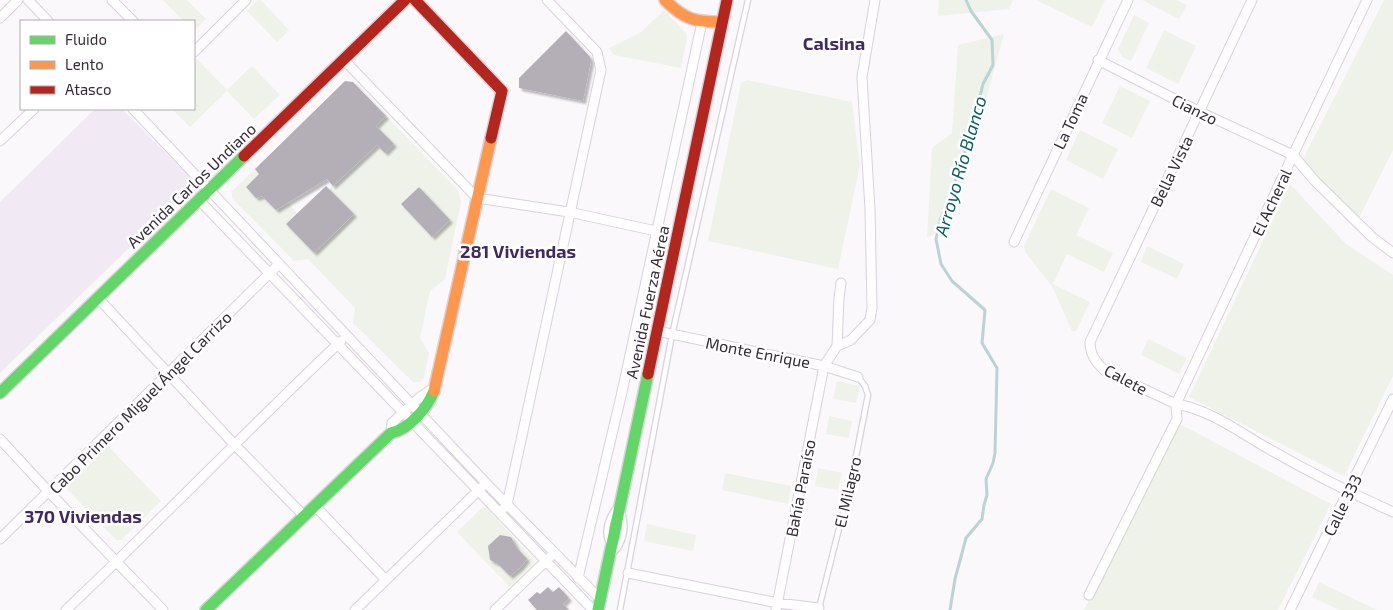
<svg xmlns="http://www.w3.org/2000/svg" width="1393" height="610" font-family="'Exo 2',sans-serif">
	<defs>
		<filter id="shadow"><feDropShadow dx="3" dy="3" stdDeviation="1" flood-color="#0004"/></filter>
	</defs>
	<rect width="100%" height="100%" fill="#fbf8fc"/>
	<!-- built -->
	<path fill="#f1e9f3" d="M95,109H122L196,183L0,373V202Z"/>
	<!-- green -->
	<path fill="#eef2e8" d="M163,0H187L206,19L194,31V21H184Z
		M258,0H261L289,30L277,42L247,11Z
		M939,0H1013L1009,9L938,16Z
		M1036,0H1105L1092,27Z
		M1142,0H1177L1187,5L1179,19Z
		M1384,0H1393V150L1357,222L1301,163Z
		M664,10L686,33L687,38L681,68L614,55L609,48L640,33Z
		M1134,15L1149,23L1131,61L1122,57L1118,49Z
		M1164,30L1196,46L1178,84L1146,68Z
		M1004,34L951,225L927,238L932,148L952,133L958,45Z
		M197,59L227,90L252,66L280,95L254,119L227,91L190,127L172,109H194V62Z
		M747,80L852,102L860,165L838,269L708,241L741,83Z
		M1120,86L1150,101L1132,138L1102,123Z
		M386,116L458,190L461,202L445,279L430,291L420,338L429,353L424,378L420,382H413L353,323L355,308L308,259L294,261L232,198V191L255,169L259,174L246,187L262,196L276,210L288,203L297,213L286,224L314,253L354,214L329,189L377,145L393,144L376,126Z
		M1080,130L1118,149L1103,179L1066,160Z
		M1290,184L1346,244L1393,275V376L1344,476L1189,397Z
		M1051,189L1089,208L1076,235L1113,253L1104,272L1067,254L1053,284L1090,302L1076,331H1072L1052,286L1025,252L1024,246Z
		M1147,246L1184,264L1177,279L1141,262Z
		M1148,339L1187,358L1179,374L1141,355Z
		M837,381L860,386L856,403L833,399Z
		M829,416L852,421L849,438L826,434Z
		M1178,423L1331,504L1278,610H1084Z
		M108,446L161,501L121,540H116L67,489V485Z
		M818,468L842,473L838,490L815,486Z
		M725,473L791,486L788,504L722,490Z
		M482,508H487L534,560V564L510,587L457,532Z
		M647,524L696,535L693,551L644,541Z
		M1319,582L1377,610H1339L1312,597Z"/>
	<g fill="none" stroke-linecap="round" stroke-linejoin="round">
		<!-- stream -->
		<path stroke="#b8d4d6" stroke-width="3" d="M950,610L955,579L966,538L982,519L984,505L987,495L986,479L993,463L995,453L997,368L982,343L985,310L952,281L941,264L936,239L941,218L949,202L971,132L983,84L993,65L992,40L971,11L966,0"/>
	</g>
	<!-- building -->
	<path fill="#b4afb6" filter="url(#shadow)" d="M566,31L590,57L591,61L583,101L519,88V78Z
		M345,81L353,82L386,116L376,126L394,144L385,153L377,145L333,186L327,179L276,210L262,196L256,198L246,187L259,174L255,169Z
		M326,186L354,214L314,253L286,224Z
		M419,187L450,220L432,237L401,204Z
		M500,535L511,537L517,548L527,559L521,567L510,576L498,564L490,560L488,546Z
		M548,587L553,592L559,587L569,598L563,604L569,610H537L528,600L537,592L540,594Z"/>
	<g fill="none" stroke-linecap="round" stroke-linejoin="round">
		<defs>
			<path id="lane" d="M608,541C604,529 609,515 617,507
				M614,553C624,542 627,526 622,512
				M819,608L852,477L868,395L865,386L858,377
				M620,610L672,335L748,0"/>
			<path id="street" d="M28,0L48,21
				M112,0L133,21
				M1252,0L1090,342C1090,355 1096,362 1105,371L1176,404C1211,410 1239,432 1269,449C1309,472 1351,493 1393,512
				M0,18L18,0
				M194,52L246,0
				M343,59L477,198L569,212L656,231
				M1098,60L1200,112L1293,155L1314,180L1372,237L1393,253
				M133,109L486,483L600,599
				M0,141L34,109
				M199,200L593,610
				M1014,242L1128,0
				M98,298L234,444L304,516
				M657,331L824,366L858,377
				M837,346L839,298L841,283
				M391,433L392,423L420,397L435,387
				M0,439L49,492L163,610
				M315,506L385,579
				M504,508L507,505L601,70L597,52L547,0
				M0,539L279,264
				M628,573L778,603L819,608
				M578,578L622,392L702,22
				M1089,595L1177,419L1176,404L1293,155L1367,0
				M66,610C159,522 248,429 341,341
				M355,610L482,487
				M495,610L550,557
				M776,610L824,366L837,346L851,340L870,320L872,308L870,209L862,77L875,0
				M1290,610L1393,399"/>
			<path id="fast" d="M0,393L244,156
				M206,610L391,433C410,429 427,408 434,391
				M598,610L648,374"/>
			<path id="slow" d="M665,0C685,20 695,22 722,22
				M434,391L491,138"/>
			<path id="jam" d="M415,0L502,91L491,138
				M244,156L405,0
				M648,374L727,0"/>
		</defs>
		<!-- lane casing -->
		<use href="#lane" stroke="#d8d2da" stroke-width="7"/>
		<!-- street casing -->
		<use href="#street" stroke="#d8d2da" stroke-width="11"/>
		<!-- fast casing -->
		<use href="#fast" stroke="#d8d2da" stroke-width="14"/>
		<!-- slow casing -->
		<use href="#slow" stroke="#d8d2da" stroke-width="14"/>
		<!-- jam casing -->
		<use href="#jam" stroke="#d8d2da" stroke-width="14"/>
		<!-- lane -->
		<use href="#lane" stroke="#fefeff" stroke-width="4.5"/>
		<!-- street -->
		<use href="#street" stroke="#fefeff" stroke-width="9"/>
		<!-- fast -->
		<use href="#fast" stroke="#63d668" stroke-width="11"/>
		<!-- slow -->
		<use href="#slow" stroke="#ff974d" stroke-width="11"/>
		<!-- jam -->
		<use href="#jam" stroke="#b3261e" stroke-width="11"/>
	</g>
	<g text-anchor="middle" dominant-baseline="central" stroke-width="5" stroke-linejoin="round" paint-order="stroke">
		<!-- street labels -->
		<g font-size="16" fill="#342b36" stroke="#fff">
			<text transform="translate(1195 109) rotate(26)">Cianzo</text>
			<text transform="translate(1070 121) rotate(-65)">La Toma</text>
			<text transform="translate(1171 171) rotate(-64)">Bella Vista</text>
			<text transform="translate(191 185) rotate(-44)">Avenida Carlos Undiano</text>
			<text transform="translate(1271 202) rotate(-65)">El Acheral</text>
			<text transform="translate(647 302) rotate(-78)">Avenida Fuerza Aérea</text>
			<text transform="translate(758 352) rotate(11)">Monte Enrique</text>
			<text transform="translate(1126 379) rotate(28)">Calete</text>
			<text transform="translate(140 402) rotate(-45)">Cabo Primero Miguel Ángel Carrizo</text>
			<text transform="translate(800 488) rotate(-79)">Bahía Paraíso</text>
			<text transform="translate(847 492) rotate(-77)">El Milagro</text>
			<text transform="translate(1342 505) rotate(-64)">Calle 333</text>
		</g>
		<!-- neighbourhood labels -->
		<g font-size="18" font-weight="bold" fill="#412a64" stroke="#fff">
			<text x="834" y="43">Calsina</text>
			<text x="518" y="251">281 Viviendas</text>
			<text x="83" y="516">370 Viviendas</text>
		</g>
		<!-- water labels -->
		<g font-size="18" font-style="italic" fill="#096063" stroke="#fff">
			<text transform="translate(960 166) rotate(-74)">Arroyo Río Blanco</text>
		</g>
	</g>
	<!-- legend -->
	<rect x="20" y="20" width="175" height="90" fill="#ffffff" stroke="#aeaaaf"/>
	<rect x="30" y="36" width="25" height="8" fill="#63d668" stroke="#aeaaaf"/>
	<text x="65" y="45" font-size="15" fill="#342b36">Fluido</text>
	<rect x="30" y="61" width="25" height="8" fill="#ff974d" stroke="#aeaaaf"/>
	<text x="65" y="70" font-size="15" fill="#342b36">Lento</text>
	<rect x="30" y="86" width="25" height="8" fill="#b3261e" stroke="#aeaaaf"/>
	<text x="65" y="95" font-size="15" fill="#342b36">Atasco</text>
</svg>
